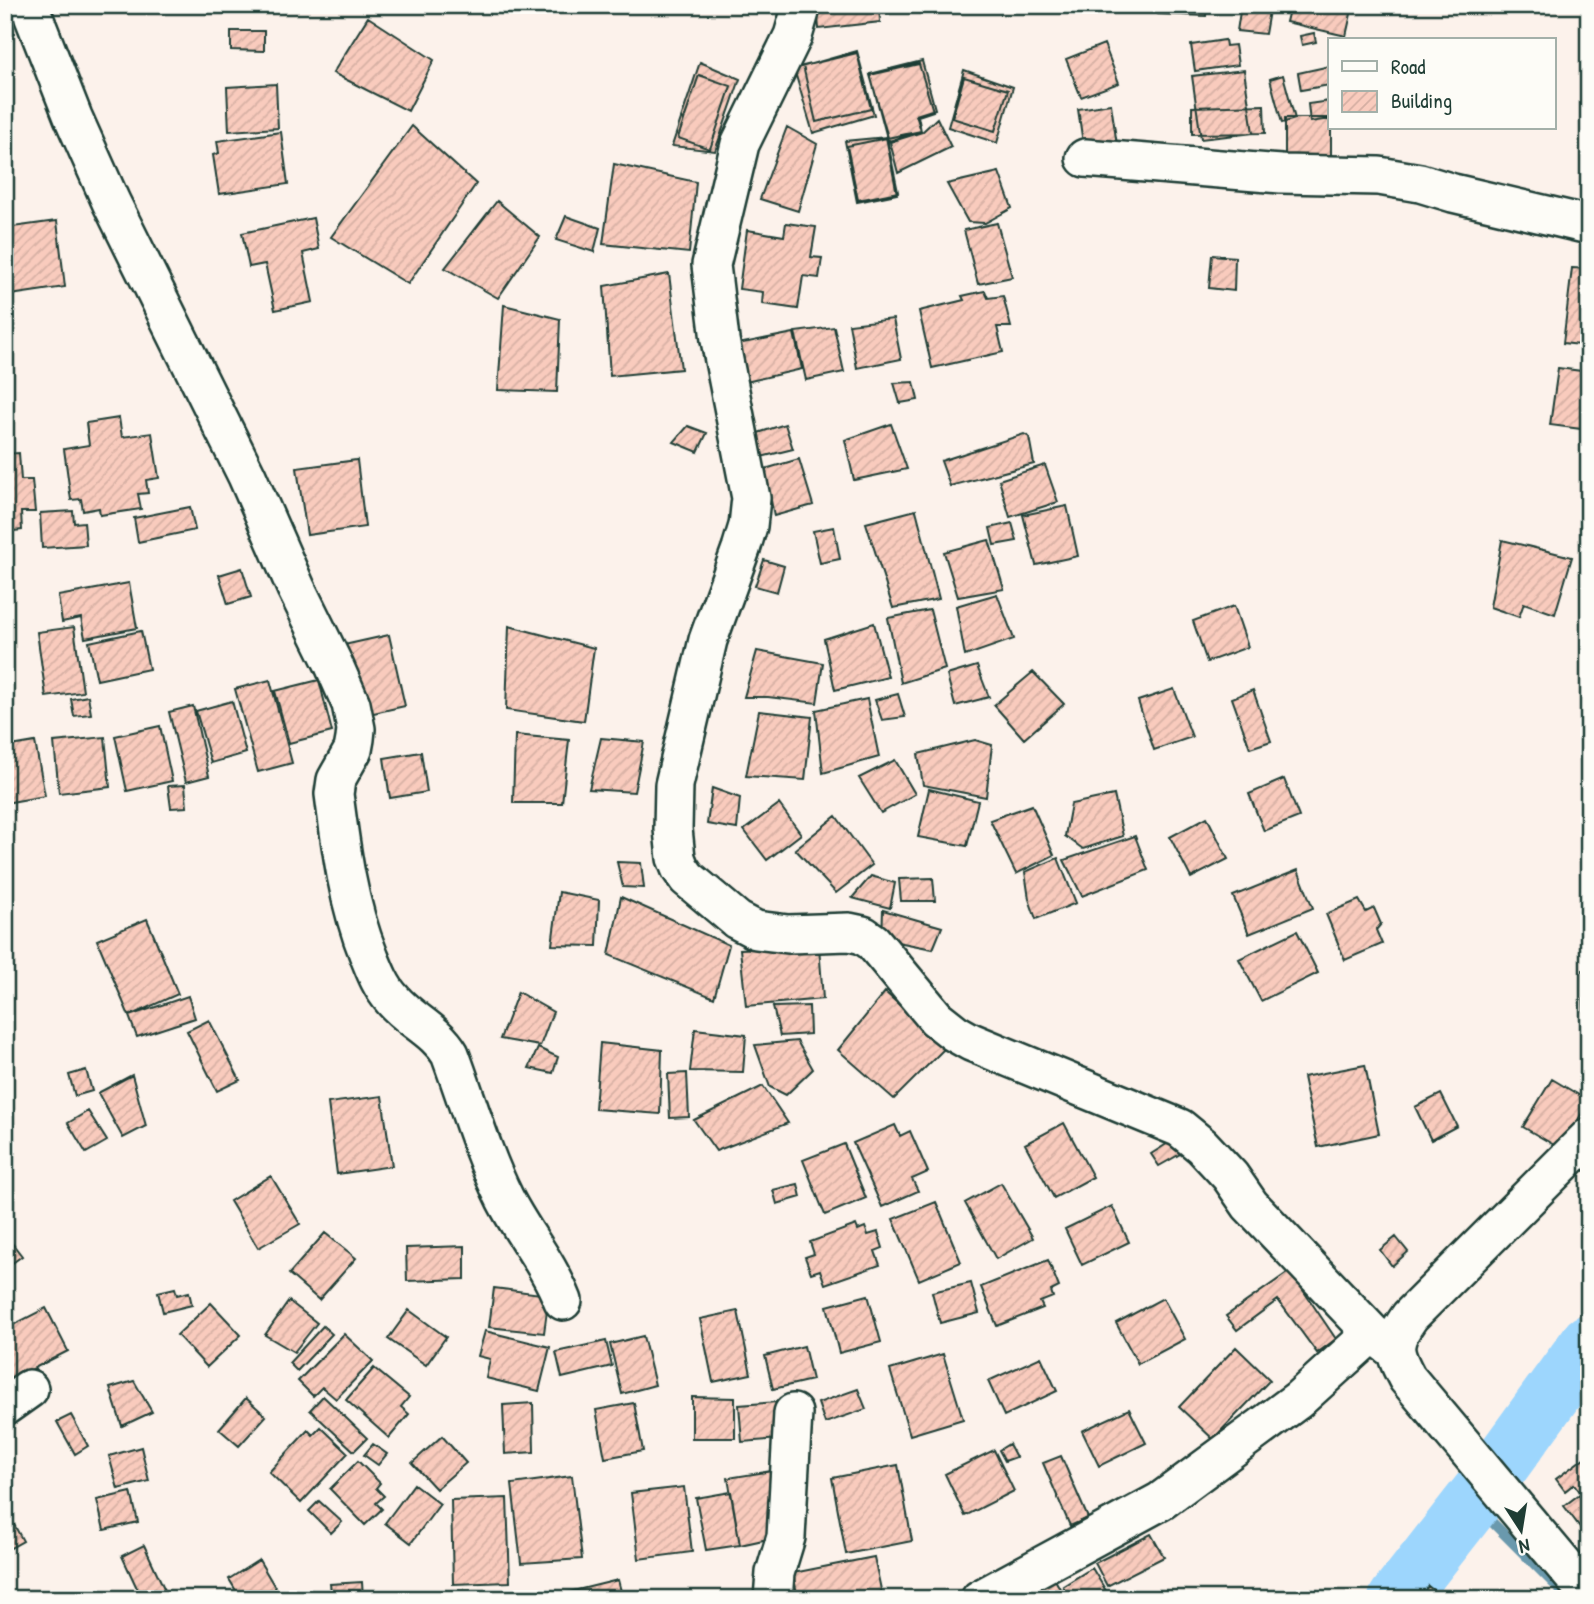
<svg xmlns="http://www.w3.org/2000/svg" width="1594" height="1604" font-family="'Patrick Hand',sans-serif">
	<defs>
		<pattern id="building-hatch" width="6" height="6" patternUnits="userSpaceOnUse" patternTransform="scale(1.75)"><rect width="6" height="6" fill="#f9cbbd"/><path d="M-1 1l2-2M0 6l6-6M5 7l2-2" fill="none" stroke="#d5afa3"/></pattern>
	</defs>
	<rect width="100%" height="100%" fill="#fcf2eb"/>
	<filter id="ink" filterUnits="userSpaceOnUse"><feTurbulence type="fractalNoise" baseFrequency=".0143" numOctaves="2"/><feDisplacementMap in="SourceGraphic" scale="14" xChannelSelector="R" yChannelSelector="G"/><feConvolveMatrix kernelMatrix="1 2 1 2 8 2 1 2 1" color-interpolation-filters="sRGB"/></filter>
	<g filter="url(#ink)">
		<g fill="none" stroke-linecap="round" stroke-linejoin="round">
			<!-- stream -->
			<path stroke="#6b99ad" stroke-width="10" d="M1483,1489V1513L1569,1599"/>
			<!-- river -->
			<path stroke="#9dd6fd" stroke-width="58" d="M1397,1599L1483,1489L1589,1343"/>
		</g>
		<!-- building -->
		<path fill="url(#building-hatch)" stroke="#1f3d34" stroke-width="2" d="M817,5H879L880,22L819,29Z
			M1158,5H1207L1206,16L1158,14Z
			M1241,5H1270L1265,34L1237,31Z
			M1290,5H1353L1346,36L1286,22Z
			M368,17L434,60L408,111L333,73Z
			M231,31H264V51L231,50Z
			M1314,33L1316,42L1302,45L1300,36Z
			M1225,40L1226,46L1235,45L1238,65L1195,71L1191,45Z
			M1104,44L1119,83L1081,97L1066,59Z
			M857,51L874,115L813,133L794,69Z
			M857,53L871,109L816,122L803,66Z
			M922,61L935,109L916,115L921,131L887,138L870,74Z
			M700,62L740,79L715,151L672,146Z
			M919,64L933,111L918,116L921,131L889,141L870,75Z
			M1330,66V85L1301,90L1298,73Z
			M964,70L1013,87L997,143L948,127Z
			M1244,70L1253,133L1201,139L1192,76Z
			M699,75L731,86L710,149L678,138Z
			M1283,75L1295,119L1282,123L1270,79Z
			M964,77L1008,90L995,131L952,118Z
			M276,84L278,128L229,131L227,87Z
			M1330,101V119L1310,122L1308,104Z
			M1111,104L1117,145L1084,150L1078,109Z
			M1264,105L1265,133L1192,134V107Z
			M937,118L951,147L898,173L890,142L922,132Z
			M1285,118H1330V128H1331V161H1285Z
			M412,126L476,184L408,284L331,237Z
			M787,127L817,144L798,211L760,199Z
			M281,132L288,184L219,194L213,155L219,153L217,141Z
			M886,137L897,194L857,202L845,141Z
			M887,138L898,192L858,200L847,146Z
			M614,164L696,182L689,253L603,244Z
			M999,172L1012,208L985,223L968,222L947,184Z
			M497,201L540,237L498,298L445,268Z
			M566,216L600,228L594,252L556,240Z
			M313,218L319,249L303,253L313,302L275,310L265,264L249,267L242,233Z
			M57,221L65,287L10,295L5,261V228Z
			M786,223L816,227L811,257L822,258L819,278L803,276L798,309L762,304L763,292L739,289L747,230L784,236Z
			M997,223L1012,277L978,284L964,230Z
			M1212,255L1235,257L1234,291L1209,288Z
			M1572,268L1589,269V346L1563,343Z
			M669,274L681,369L610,376L604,286Z
			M985,291L988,298L1003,296L1011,327H997L1003,352L932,368L919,311L964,300L962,296Z
			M504,305L560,319L557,392L498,390Z
			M893,319L901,359L857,368L849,324Z
			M834,327L844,372L806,380L795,332Z
			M794,333L802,369L737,384L728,346Z
			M1558,368L1589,372V430L1550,425Z
			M914,382L918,400L900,403L894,383Z
			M119,418L122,437L152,433L159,478L146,480L148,493L138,494L141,509L100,515L99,508L83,511L81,499L71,500L64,449L89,445L86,423Z
			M785,424L793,449L757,458L752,435Z
			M891,424L907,469L854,480L845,440Z
			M688,426L707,433L698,452L674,442Z
			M1024,434L1029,437L1034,464L950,486L941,461Z
			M19,453L21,480H32L35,512H21L22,530L5,532V454Z
			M799,459L813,505L774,516L765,469Z
			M357,460L365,527L307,535L297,468Z
			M1045,465L1058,502L1010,517L999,480Z
			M1067,506L1078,556L1036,565L1023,515Z
			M190,507L195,530L138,542L134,518Z
			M916,510L939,599L893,608L866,523Z
			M73,511L74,523L84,522L86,545L42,548L40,513Z
			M1012,523L1017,541L994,545L990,528Z
			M834,527L840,559L820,563L813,531Z
			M989,540L1004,589L958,597L944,552Z
			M1502,540L1572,557L1555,614L1524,603L1519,617L1490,607Z
			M764,560L784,566L777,592L755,586Z
			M242,568L251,597L228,604L219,575Z
			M129,583L137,628L85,638L81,618L62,622L58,596Z
			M997,594L1014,639L965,656L956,606Z
			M1234,606L1248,647L1207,662L1193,621Z
			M930,610L945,669L901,683L888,618Z
			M874,623L888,677L835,690L824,639Z
			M509,626L594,648L584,721L506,710Z
			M74,627L83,692L46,697L37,632Z
			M141,631L149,669L97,680L89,642Z
			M389,635L405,706L360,716L344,645Z
			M757,651L823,663L817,703L768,697H744Z
			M977,666L989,697L955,706L947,675Z
			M1033,672L1064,704L1024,739L994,705Z
			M270,680L292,763L258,772L235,689Z
			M319,680L332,732L289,743L275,691Z
			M1174,689L1192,737L1154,750L1138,701Z
			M1253,690L1271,741L1250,748L1232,698Z
			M898,694L905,717L882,720L875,700Z
			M88,696L91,714L74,716L71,699Z
			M867,699L879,757L823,773L816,710Z
			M232,701L246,753L211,763L196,711Z
			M193,706L209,776L186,782L169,712Z
			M759,711L812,717L805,780L746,776Z
			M160,726L172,781L127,791L115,736Z
			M515,735L569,740L562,803H513Z
			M105,737L110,787L59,793L54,742Z
			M601,738L644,742L634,792L589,789Z
			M975,740L992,745L986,797L923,785L918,754Z
			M35,742L45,796L5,803V747Z
			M421,752L427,792L390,798L384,758Z
			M895,760L915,794L881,813L859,778Z
			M1284,779L1299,817L1264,831L1249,794Z
			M185,785L187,807L171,808L168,786Z
			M712,788L740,798L737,829L707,824Z
			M929,789L978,801L967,846L918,837Z
			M1114,795L1123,836L1083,849L1065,836L1071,804Z
			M779,804L801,834L767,860L744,830Z
			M1032,805L1054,855L1016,874L990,820Z
			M836,816L872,865L836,893L795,849Z
			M1207,817L1228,859L1191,878L1170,837Z
			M1135,836L1148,870L1082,896L1064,860Z
			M1058,858L1076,903L1036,919L1029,899L1025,872Z
			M617,862L641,863L644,888L623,887Z
			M1298,870L1313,908L1249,934L1233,896Z
			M871,876L895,883L890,908L852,898Z
			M933,878L935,901H901L899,879Z
			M559,892L599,900L597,946L552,945Z
			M621,897L729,945L714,998L609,955Z
			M1359,900L1366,912L1374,908L1381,924L1376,930L1382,944L1345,960L1326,914Z
			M883,910L942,927L933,949L882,939Z
			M147,919L178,994L129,1016L97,940Z
			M1297,931L1318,973L1261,1001L1239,959Z
			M819,946L823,999L746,1006L740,949Z
			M1583,970H1589V1077H1585Z
			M518,992L553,1012L540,1046L500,1039Z
			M885,992L946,1047L894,1099L838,1050Z
			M188,996L195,1018L137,1037L129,1016Z
			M809,1006L810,1034L780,1036L773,1007Z
			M209,1020L240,1080L217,1091L187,1031Z
			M695,1029L746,1035L743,1072L690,1071Z
			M797,1041L813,1069L786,1095L770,1087L755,1045Z
			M600,1043L662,1050L660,1114L595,1109Z
			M538,1048L558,1057L553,1073L529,1068Z
			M1365,1065L1379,1134L1318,1147L1303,1077Z
			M86,1070L92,1091L75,1096L69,1075Z
			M687,1073L689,1117L670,1118L668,1074Z
			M132,1075L146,1126L123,1138L98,1093Z
			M1552,1079L1589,1101L1561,1149L1523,1127Z
			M763,1086L788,1123L716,1151L694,1120Z
			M1441,1094L1457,1126L1431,1140L1415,1107Z
			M382,1096L392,1166L337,1174L328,1103Z
			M88,1111L107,1141L86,1153L68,1123Z
			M1064,1123L1093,1177L1054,1198L1025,1144Z
			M895,1125L900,1136L910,1131L928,1172L912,1179L918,1191L882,1207L853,1143Z
			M1173,1140L1182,1153L1159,1166L1151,1154Z
			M844,1144L866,1198L825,1215L803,1160Z
			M271,1176L300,1224L258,1248L230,1201Z
			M1001,1183L1033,1238L996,1259L965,1203Z
			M798,1184L801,1197L777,1204L773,1190Z
			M936,1202L961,1262L919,1280L893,1219Z
			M1112,1206L1129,1242L1082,1265L1065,1229Z
			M856,1225L858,1230L865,1227L868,1235L878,1232L883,1248L875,1251L880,1265L825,1284L820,1270L811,1273L805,1257L814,1254L810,1242Z
			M325,1233L356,1258L319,1300L289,1274Z
			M5,1234L22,1256L7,1267L5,1265Z
			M1396,1237L1408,1252L1392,1266L1380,1250Z
			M465,1246V1279L407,1281L406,1248Z
			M1048,1260L1059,1287L1051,1291L1053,1297L1040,1302L1043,1308L997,1326L981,1287Z
			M1290,1271L1336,1339L1317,1353L1278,1300L1237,1330L1226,1316Z
			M971,1283L979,1313L940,1323L932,1292Z
			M175,1288L177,1295L189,1292L192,1305L163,1312L158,1292Z
			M494,1288L549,1295L544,1333L489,1327Z
			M868,1295L881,1342L839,1353L827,1306Z
			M1163,1298L1185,1339L1138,1364L1116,1323Z
			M289,1301L317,1323L294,1352L265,1335Z
			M211,1303L241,1335L207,1367L177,1335Z
			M46,1308L68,1351L5,1383V1329Z
			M409,1310L446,1337L426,1365L388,1339Z
			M738,1311L751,1374L713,1382L700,1319Z
			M323,1326L332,1334L297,1371L289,1363Z
			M485,1331L550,1347L539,1391L486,1378L490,1359L478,1356Z
			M344,1334L373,1361L336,1399L322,1387L313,1396L298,1381Z
			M643,1336L655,1385L622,1394L610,1344Z
			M606,1341L612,1366L562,1378L556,1352Z
			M804,1346L812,1380L773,1389L765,1356Z
			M1236,1347L1270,1380L1213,1439L1179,1407Z
			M943,1354L963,1419L910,1435L890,1370Z
			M1041,1357L1057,1391L1004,1416L988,1381Z
			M374,1368L409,1397L401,1407L409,1414L389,1438L346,1400Z
			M134,1381L152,1412L122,1426L110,1388Z
			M858,1389L866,1409L825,1423L818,1403Z
			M323,1396L367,1438L354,1451L310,1410Z
			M692,1397L735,1398V1438H692Z
			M246,1398L266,1416L239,1446L219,1429Z
			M777,1402L780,1439L742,1442L739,1405Z
			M533,1403L534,1452L505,1454L503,1405Z
			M634,1403L643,1451L605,1458L596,1410Z
			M1129,1409L1146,1443L1099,1466L1082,1431Z
			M71,1415L88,1446L75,1454L57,1422Z
			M321,1427L348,1453L301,1503L269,1472L308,1430L313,1435Z
			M442,1436L466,1463L436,1489L412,1463Z
			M373,1444L387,1454L378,1465L364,1455Z
			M1009,1444L1016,1457L1005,1461L999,1450Z
			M141,1447L149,1481L118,1489L109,1456Z
			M994,1450L1014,1491L965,1516L945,1474Z
			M1588,1455L1589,1520L1580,1527L1564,1506L1581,1493L1574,1484L1565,1491L1556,1479Z
			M1061,1456L1088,1518L1070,1526L1043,1463Z
			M358,1461L380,1483L376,1488L384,1496L376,1503L382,1509L365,1525L330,1489Z
			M898,1465L912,1541L846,1554L832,1478Z
			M772,1471L782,1536L740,1545L728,1478Z
			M572,1476L582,1559L521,1563L512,1484Z
			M414,1484L440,1504L411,1543L385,1523Z
			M684,1487L692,1552L639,1559L631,1493Z
			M131,1492L138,1522L104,1530L97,1500Z
			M731,1492L740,1545L706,1550L696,1498Z
			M507,1498L510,1582L453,1584L451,1500Z
			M319,1501L342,1522L331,1533L309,1511Z
			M5,1508L23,1541L5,1551Z
			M1151,1534L1164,1557L1107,1586L1095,1563Z
			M144,1545L169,1599H142L122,1556Z
			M874,1557L883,1599H798L793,1573Z
			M259,1560L282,1599H241L229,1579Z
			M1092,1568L1111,1599H1071L1063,1586Z
			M1054,1578L1066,1599H1025L1022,1595Z
			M618,1580L623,1599H562L561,1594Z
			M362,1582L363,1599H332L330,1584Z
			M1428,1586L1439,1595L1436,1599H1419Z"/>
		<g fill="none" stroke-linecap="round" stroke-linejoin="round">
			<defs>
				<path id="street" d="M29,5L73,117L111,202L247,476L296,588L333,663L351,704L356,729L355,739L353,750L336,780L334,794C341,849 348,904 369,956C375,971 381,987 392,999C409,1020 436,1030 450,1054C468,1102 482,1153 505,1199C523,1234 548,1263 563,1301
					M802,5L793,36L740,144L711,265L720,340L751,498L748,526L741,549L708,640L674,785L673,829L676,858L680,868L687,878L737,920L756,930L788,934L849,932L863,935L873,942L936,1018L955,1033L971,1042L1180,1128L1202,1146L1230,1176L1250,1205L1372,1333L1394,1350
					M1085,158L1281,174L1379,176L1420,183L1453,193L1589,225
					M1589,1137L1410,1316C1391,1343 1392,1350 1407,1378L1589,1595
					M5,1406L29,1389
					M773,1599L775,1573L786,1537L793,1413
					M980,1599L1161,1501L1298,1400L1372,1333"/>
			</defs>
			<!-- street casing -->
			<use href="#street" stroke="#1f3d34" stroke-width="42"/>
			<!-- street -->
			<use href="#street" stroke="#fdfcf7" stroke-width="37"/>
		</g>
	</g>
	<!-- margin -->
	<rect width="1594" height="1604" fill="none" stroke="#fdfcf7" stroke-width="28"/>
	<rect x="14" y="14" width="1566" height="1576" fill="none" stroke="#1f3d34" stroke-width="2.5" filter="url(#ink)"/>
	<!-- legend -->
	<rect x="1328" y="38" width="228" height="91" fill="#fdfcf7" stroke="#a4b0a9" stroke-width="2"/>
	<rect x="1342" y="61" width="35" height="10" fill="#fdfcf7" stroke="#a4b0a9" stroke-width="2"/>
	<text x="1391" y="74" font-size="21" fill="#1f3d34">Road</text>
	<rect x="1342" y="91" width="35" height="21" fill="url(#building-hatch)" stroke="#a4b0a9" stroke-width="2"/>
	<text x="1391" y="108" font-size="21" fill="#1f3d34">Building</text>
	<!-- north arrow -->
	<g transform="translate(1521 1530) rotate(168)" stroke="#fdfcf7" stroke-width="5" paint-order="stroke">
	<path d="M0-5L12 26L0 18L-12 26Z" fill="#1f3d34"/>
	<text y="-10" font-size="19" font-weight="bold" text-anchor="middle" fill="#1f3d34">N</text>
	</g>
</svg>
